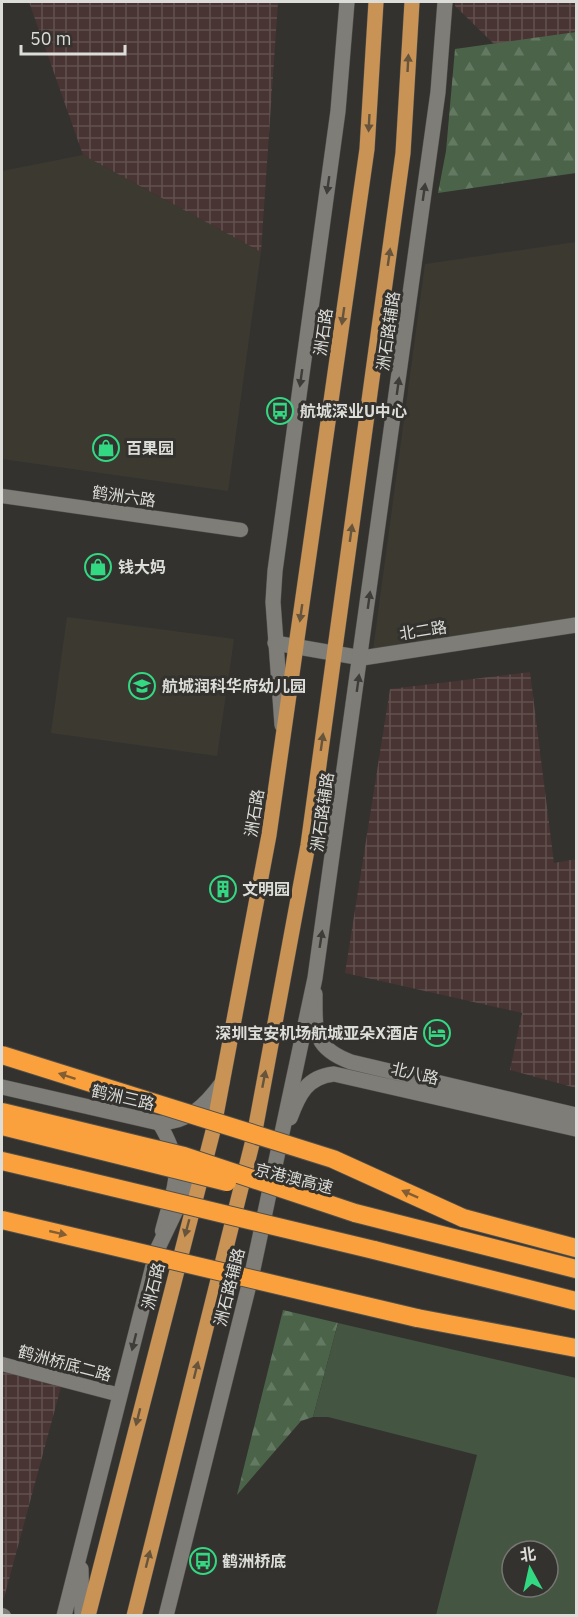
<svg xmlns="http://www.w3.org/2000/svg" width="578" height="1617" font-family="'IBM Plex Sans','Noto Sans SC',sans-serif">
	<defs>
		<pattern id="industrial-grid" width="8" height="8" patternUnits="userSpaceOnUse" patternTransform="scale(1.5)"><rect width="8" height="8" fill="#483432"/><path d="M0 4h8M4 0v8" fill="none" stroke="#62514f"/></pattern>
		<pattern id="forest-firs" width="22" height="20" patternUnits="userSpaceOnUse" patternTransform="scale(1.5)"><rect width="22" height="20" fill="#4b6348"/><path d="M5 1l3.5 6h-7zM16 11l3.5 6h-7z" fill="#647962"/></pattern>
	</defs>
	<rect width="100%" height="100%" fill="#33322e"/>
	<!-- built -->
	<path fill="#3c3a30" d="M83,155L261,252L228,491L2,459V171Z
		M576,242V619L373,650L425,264Z
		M67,617L234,639L217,756L51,733Z"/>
	<!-- industrial -->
	<path fill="url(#industrial-grid)" d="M29,2H278L261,252L83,155Z
		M455,2H576V32L495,45L455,6Z
		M530,672L554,863L576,859V1088L510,1070L522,1013L345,973L390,689Z
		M2,1371L61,1387L4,1598H2Z"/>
	<!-- forest -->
	<path fill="url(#forest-firs)" d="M576,32V173L438,193L446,151L455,49Z
		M283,1310L338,1323L313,1417L301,1421L237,1495Z"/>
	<!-- park -->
	<path fill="#445542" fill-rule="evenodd" d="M338,1323L576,1378V1615H436L477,1455L328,1417H313ZM512,1551H548V1587H512Z"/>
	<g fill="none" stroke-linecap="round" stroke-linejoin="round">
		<defs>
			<path id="minor" d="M2,496L241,530
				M159,1123C187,1169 174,1183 162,1231
				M2,1364L120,1395
				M2,1615L4,1616"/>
			<path id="tertiary" d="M275,643L362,658L576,625
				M315,994C315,1031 313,1048 351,1062L576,1115
				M2,1087L159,1123C189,1122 205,1106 222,1083
				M290,1118C299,1094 307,1077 334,1074L576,1129"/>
			<path id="secondary" d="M282,725L273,602L275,571L338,111L347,2
				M81,1569L82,1616
				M64,1616L157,1250L198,1164
				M166,1616L253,1269L315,978L438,92L445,2"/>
			<path id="primary" d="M88,1616L213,1131L269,835L367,149L376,2
				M134,1616L254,1136L308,845L403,153L412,2"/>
			<path id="motorway" d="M2,1161L70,1177
				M355,1213L576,1269
				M463,1218L576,1248
				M374,1250L576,1301
				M417,1318L576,1348"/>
		</defs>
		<!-- minor casing -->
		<use href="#minor" stroke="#51504d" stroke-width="15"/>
		<!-- tertiary casing -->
		<use href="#tertiary" stroke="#51504d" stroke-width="16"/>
		<!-- secondary casing -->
		<use href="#secondary" stroke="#51504d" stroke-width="16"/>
		<!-- primary casing -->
		<use href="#primary" stroke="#51504d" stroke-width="16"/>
		<!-- motorway casing -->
		<use href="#motorway" stroke="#51504d" stroke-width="20"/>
		<!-- minor -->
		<use href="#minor" stroke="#7e7d78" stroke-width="14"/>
		<!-- tertiary -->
		<use href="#tertiary" stroke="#7e7d78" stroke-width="15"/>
		<!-- secondary -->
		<use href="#secondary" stroke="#7e7d78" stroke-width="15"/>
		<!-- primary -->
		<use href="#primary" stroke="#c89355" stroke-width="15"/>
		<!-- motorway -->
		<use href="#motorway" stroke="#faa13d" stroke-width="18"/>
		<defs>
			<path id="motorway-bridge" d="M2,1055L333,1159L463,1218
				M2,1112L184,1156L355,1213
				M2,1126L227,1182
				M70,1177L374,1250
				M2,1220L417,1318"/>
		</defs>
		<!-- motorway-bridge casing -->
		<use href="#motorway-bridge" stroke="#51504d" stroke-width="20" stroke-linecap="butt"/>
		<!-- motorway-bridge -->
		<use href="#motorway-bridge" stroke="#faa13d" stroke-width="18"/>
	</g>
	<!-- one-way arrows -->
	<defs><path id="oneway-solid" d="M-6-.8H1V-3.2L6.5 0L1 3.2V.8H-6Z" transform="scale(1.5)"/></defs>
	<g fill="#67543c">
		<use href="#oneway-solid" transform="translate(408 63) rotate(-87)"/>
		<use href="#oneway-solid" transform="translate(369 123) rotate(93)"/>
		<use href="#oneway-solid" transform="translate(389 257) rotate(-82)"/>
		<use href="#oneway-solid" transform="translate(343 316) rotate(98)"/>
		<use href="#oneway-solid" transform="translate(351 533) rotate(-82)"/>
		<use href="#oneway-solid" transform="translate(301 613) rotate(98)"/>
		<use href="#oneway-solid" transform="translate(322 742) rotate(-82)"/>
		<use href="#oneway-solid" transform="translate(264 1079) rotate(-79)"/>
		<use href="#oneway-solid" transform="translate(187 1228) rotate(105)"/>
		<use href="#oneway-solid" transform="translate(196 1370) rotate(-76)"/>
		<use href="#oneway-solid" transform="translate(138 1417) rotate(104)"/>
		<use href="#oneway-solid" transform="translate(148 1559) rotate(-76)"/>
	</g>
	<g fill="#3e3d39">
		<use href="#oneway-solid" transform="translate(328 185) rotate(98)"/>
		<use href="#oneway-solid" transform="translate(424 192) rotate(-82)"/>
		<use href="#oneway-solid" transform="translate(301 378) rotate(98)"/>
		<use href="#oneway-solid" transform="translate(398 386) rotate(-82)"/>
		<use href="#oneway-solid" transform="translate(369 600) rotate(-82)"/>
		<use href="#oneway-solid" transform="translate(358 683) rotate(-82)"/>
		<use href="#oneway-solid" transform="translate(321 939) rotate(-81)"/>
		<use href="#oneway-solid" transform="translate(134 1342) rotate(104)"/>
	</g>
	<g fill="#835e34">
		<use href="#oneway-solid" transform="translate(67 1076) rotate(-162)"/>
		<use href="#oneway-solid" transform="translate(410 1194) rotate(-156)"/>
		<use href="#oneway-solid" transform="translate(58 1233) rotate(13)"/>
	</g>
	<!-- icons -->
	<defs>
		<symbol id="bus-ring" viewBox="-11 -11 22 22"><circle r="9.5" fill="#33322e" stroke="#33d882" stroke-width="1.5"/><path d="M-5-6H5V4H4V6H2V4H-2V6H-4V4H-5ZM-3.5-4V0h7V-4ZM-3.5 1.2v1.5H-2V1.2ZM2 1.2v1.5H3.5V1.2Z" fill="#33d882"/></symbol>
		<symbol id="shop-ring" viewBox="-11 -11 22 22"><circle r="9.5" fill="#33322e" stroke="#33d882" stroke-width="1.5"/><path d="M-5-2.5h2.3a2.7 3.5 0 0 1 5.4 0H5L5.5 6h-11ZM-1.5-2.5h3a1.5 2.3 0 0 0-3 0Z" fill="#33d882"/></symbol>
		<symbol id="school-ring" viewBox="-11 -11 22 22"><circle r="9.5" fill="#33322e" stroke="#33d882" stroke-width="1.5"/><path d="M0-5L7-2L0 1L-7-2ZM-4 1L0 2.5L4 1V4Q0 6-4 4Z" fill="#33d882"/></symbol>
		<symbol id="building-ring" viewBox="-11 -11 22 22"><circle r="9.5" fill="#33322e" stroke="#33d882" stroke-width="1.5"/><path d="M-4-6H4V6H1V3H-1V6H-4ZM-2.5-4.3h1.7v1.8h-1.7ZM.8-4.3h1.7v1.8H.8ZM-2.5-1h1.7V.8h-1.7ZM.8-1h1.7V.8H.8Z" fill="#33d882"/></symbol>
		<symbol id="hotel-ring" viewBox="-11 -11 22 22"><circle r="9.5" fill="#33322e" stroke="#33d882" stroke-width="1.5"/><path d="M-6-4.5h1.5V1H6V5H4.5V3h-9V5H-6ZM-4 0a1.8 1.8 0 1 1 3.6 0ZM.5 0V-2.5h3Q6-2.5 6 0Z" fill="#33d882"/></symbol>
	</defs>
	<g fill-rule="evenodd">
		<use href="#bus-ring" x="265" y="396" width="30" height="30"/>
		<use href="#shop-ring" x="91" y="433" width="30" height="30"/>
		<use href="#shop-ring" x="83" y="552" width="30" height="30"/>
		<use href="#school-ring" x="127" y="671" width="30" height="30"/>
		<use href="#building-ring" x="208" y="874" width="30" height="30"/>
		<use href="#hotel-ring" x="422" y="1018" width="30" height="30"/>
		<use href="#bus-ring" x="188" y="1546" width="30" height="30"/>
	</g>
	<g text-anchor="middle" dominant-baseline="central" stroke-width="6" stroke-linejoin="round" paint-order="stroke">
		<!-- street labels -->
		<g font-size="16" fill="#dcdcd9" stroke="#33322e">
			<text transform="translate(388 331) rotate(-82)">洲石路辅路</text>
			<text transform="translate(323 332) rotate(-82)">洲石路</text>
			<text transform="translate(124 496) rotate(8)">鹤洲六路</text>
			<text transform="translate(423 630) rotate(-9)">北二路</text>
			<text transform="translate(322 812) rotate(-82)">洲石路辅路</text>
			<text transform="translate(254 813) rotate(-81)">洲石路</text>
			<text transform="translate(415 1073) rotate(13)">北八路</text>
			<text transform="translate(123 1097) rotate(13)">鹤洲三路</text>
			<text transform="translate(294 1178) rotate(14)">京港澳高速</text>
			<text transform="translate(153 1286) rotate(-76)">洲石路</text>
			<text transform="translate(229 1287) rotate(-76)">洲石路辅路</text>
			<text transform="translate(65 1363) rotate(15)">鹤洲桥底二路</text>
		</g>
		<!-- poi labels -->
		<g font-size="16" font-weight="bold" fill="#dcdcd9" stroke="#33322e" text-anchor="start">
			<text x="300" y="411">航城深业U中心</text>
			<text x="126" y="448">百果园</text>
			<text x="118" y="567">钱大妈</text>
			<text x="162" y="686">航城润科华府幼儿园</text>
			<text x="242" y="889">文明园</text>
			<text x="418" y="1033" text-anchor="end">深圳宝安机场航城亚朵X酒店</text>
			<text x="222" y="1561">鹤洲桥底</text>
		</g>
	</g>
	<!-- border -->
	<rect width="578" height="1617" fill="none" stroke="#dcdcd9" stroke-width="6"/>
	<!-- north arrow -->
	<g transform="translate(530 1569) rotate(352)"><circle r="28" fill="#33322e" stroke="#777672" stroke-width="1.5"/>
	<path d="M0-4.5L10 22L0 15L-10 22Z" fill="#33d882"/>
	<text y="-9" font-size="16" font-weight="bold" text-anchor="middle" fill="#dcdcd9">北</text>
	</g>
	<!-- scale -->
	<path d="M21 45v9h104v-9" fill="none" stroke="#dcdcd9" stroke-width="3"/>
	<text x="30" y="45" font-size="18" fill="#dcdcd9" stroke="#33322e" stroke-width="4.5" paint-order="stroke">50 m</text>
</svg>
